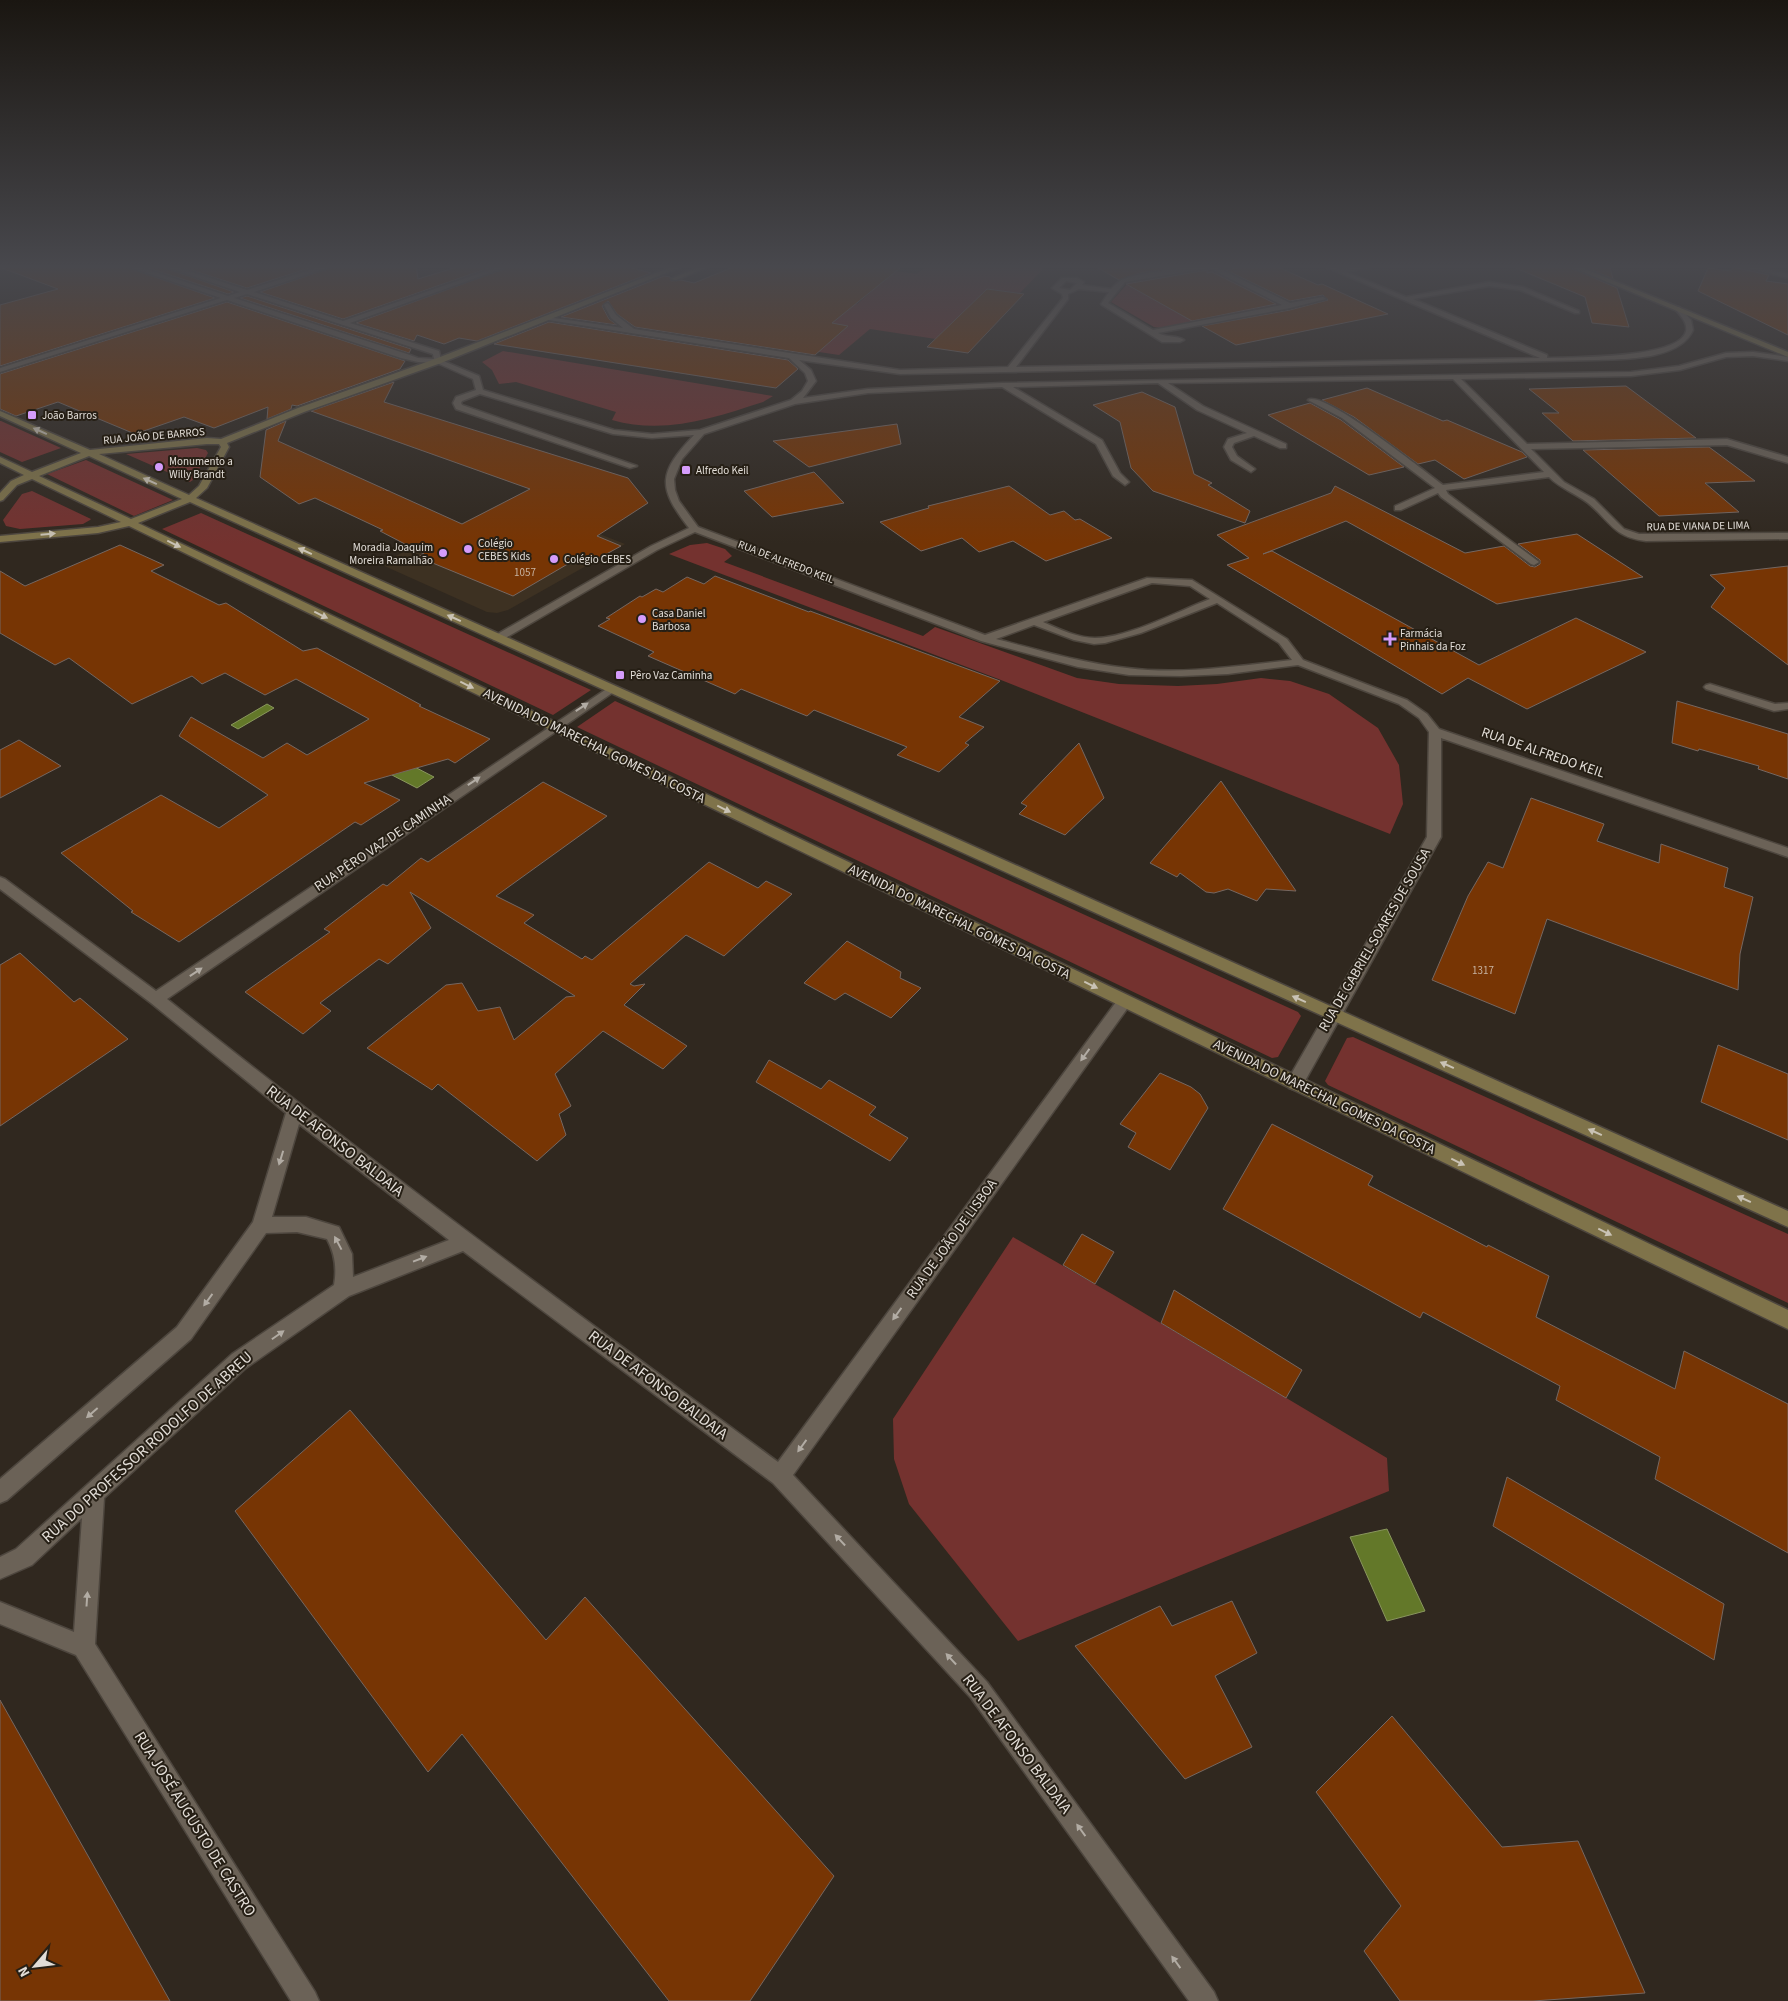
<svg xmlns="http://www.w3.org/2000/svg" width="1788" height="2001" font-family="'Source Sans 3',sans-serif">
	<rect width="100%" height="100%" fill="#30281f"/>
	<!-- built -->
	<path fill="#3d3122" d="M510,499L625,544L508,610L497,613L487,612L380,564Z"/>
	<!-- green -->
	<path fill="#74322f" d="M845,264L917,274L929,264H1048L1020,293L987,289L936,339L870,329L839,355L645,326L754,289L857,304L872,291Z
		M1206,270L1213,271L1280,305L1161,328L1154,327L1111,302L1129,282Z
		M503,351L773,396L763,402C713,418 665,435 612,420L616,412L516,382L499,384L492,370L482,362Z
		M0,421H1L61,448L22,462L0,452Z
		M197,448L206,450L208,453L193,480L190,482L126,454Z
		M86,460L173,500L134,516L47,474Z
		M32,491L91,519L90,520L83,524L20,529L6,526L3,520L22,494Z
		M201,513L591,690L553,715L162,529Z
		M707,543L725,549L732,556L724,562L923,636L935,627L1077,678L1119,684L1178,686L1217,684L1261,678L1290,681L1329,694L1378,728L1399,765L1403,804L1390,834L1001,680L669,554L690,545Z
		M615,701L1298,1012L1301,1016L1278,1057L1272,1058L577,727Z
		M1353,1037L1788,1234V1303L1328,1085L1325,1081L1347,1038Z
		M1013,1237L1112,1294L1387,1458L1389,1491L1018,1641L909,1504L894,1459L893,1419Z"/>
	<!-- water -->
	<path fill="#637829" stroke="#89965d" d="M267,704L274,708L238,729L231,725Z
		M407,763L434,777L417,788L390,774Z
		M1387,1529L1425,1611L1387,1621L1350,1537Z"/>
	<!-- building -->
	<path fill="#773504" stroke="#756761" d="M8,264H118L215,298L0,366V305L58,289L2,268Z
		M136,264H155L234,292L228,294Z
		M173,264H322L247,288Z
		M341,264H416L418,279L467,264H500L343,319L260,292Z
		M517,264H617L651,273L477,341L459,338L444,344L417,335L414,341L356,323Z
		M741,264H905L832,323L848,326L815,355L635,327L617,314L608,301L602,306L609,319L617,325L561,317L664,276L670,277L671,281L681,280L694,283Z
		M1091,264H1202L1140,273L1119,280Z
		M1259,264H1271L1318,285L1322,284L1388,314L1236,345L1202,326L1290,310L1328,300L1323,295L1290,301L1226,270Z
		M1506,264H1562L1617,288L1629,327L1592,323L1585,297Z
		M1578,264H1609L1613,279Z
		M1733,267L1769,275L1766,281L1788,284V335L1698,291L1708,268L1730,271Z
		M1207,270V273L1212,272L1276,304L1192,321L1126,284Z
		M987,289L1024,294L968,353L927,347Z
		M247,296L411,349L409,353L240,298Z
		M227,302L405,361L400,369L297,406L292,405L291,409L267,419L268,407L214,428L184,417L135,434L58,402L16,416L0,409V374Z
		M549,322L788,360L798,369L776,388L494,344Z
		M394,382L384,402L628,478L648,503L597,536L621,546L590,563L578,558L513,596L418,557L424,554L380,531L383,530L315,498L299,504L260,477L266,430L286,421L278,441L462,524L530,489L311,411Z
		M1626,386L1696,438L1573,441L1542,413H1559L1529,389Z
		M1367,388L1443,421L1447,420L1522,452L1527,457L1464,479L1435,460L1418,464L1354,417L1322,400Z
		M1142,392L1175,407L1194,474L1212,483L1208,485L1250,511L1245,523L1153,491L1131,468L1120,422L1093,405Z
		M1310,403L1341,420L1404,467L1369,475L1268,415Z
		M897,424L901,444L809,467L773,441Z
		M1709,447L1755,481L1705,483L1739,512L1659,516L1583,450Z
		M814,472L844,503L772,517L744,491Z
		M1009,486L1050,515L1064,511L1075,520L1080,519L1112,538L1046,561L1013,541L979,552L962,538L921,551L880,522L929,508L928,506Z
		M1335,486L1465,553L1504,546L1530,566L1535,567L1540,564V560L1518,544L1577,534L1643,577L1497,604L1346,521L1263,554L1272,551L1479,665L1576,618L1646,652L1527,709L1468,678L1442,694L1227,565L1249,558L1217,535L1331,493Z
		M120,545L164,565L151,571L219,605L226,603L303,651L317,648L421,705L419,706L490,739L455,763L448,759L364,783L400,800L361,825L355,822L179,942L131,912L133,911L61,853L161,795L219,828L268,795L179,736L191,717L263,758L287,743L307,755L369,719L296,679L265,695L225,673L202,684L192,676L132,704L69,658L55,665L0,633V571L25,586Z
		M1788,566V665L1711,607L1725,588L1710,575Z
		M715,576L809,612L810,611L1000,681L959,717L984,727L965,743L969,745L939,772L897,755L907,747L814,710L807,716L741,689L735,694L648,656L654,652L598,626L610,619L606,618L640,596L642,597L656,589L663,592L687,577L704,584Z
		M1677,701L1788,734V779L1758,769L1759,766L1699,749L1698,751L1672,743Z
		M19,740L61,766L0,798V750Z
		M1079,743L1104,798L1065,835L1019,814L1027,806L1021,803Z
		M1221,781L1296,891L1266,889L1257,901L1228,889L1214,893L1206,892L1180,873L1177,877L1150,863Z
		M543,782L607,816L496,896L534,915L524,923L582,959L585,956L592,960L709,862L758,888L766,881L792,894L724,956L686,935L630,984L634,986L645,984L624,1005L687,1046L663,1069L603,1031L555,1074L571,1106L559,1114L566,1135L537,1161L438,1084L432,1090L367,1048L446,985L462,983L478,1011L500,1007L514,1040L566,997L575,996L410,892L431,928L388,964L379,959L320,1003L331,1011L303,1034L245,992L330,932L324,929L383,884L387,886L421,858L428,862Z
		M1531,798L1604,824L1597,841L1659,863L1661,844L1728,868L1724,887L1753,897L1740,954L1738,990L1547,919L1515,1014L1432,980L1468,896L1488,862L1503,868Z
		M847,941L901,972L900,978L921,988L891,1018L845,993L835,1000L804,983Z
		M20,953L74,1002L80,998L128,1039L0,1126V965Z
		M1718,1045L1788,1074V1140L1701,1102Z
		M769,1060L821,1089L829,1080L876,1107L869,1115L908,1138L890,1161L756,1082Z
		M1160,1073L1191,1087L1200,1094L1208,1108L1170,1170L1128,1147L1136,1133L1120,1124Z
		M1272,1124L1373,1176L1368,1185L1487,1247L1488,1245L1549,1276L1536,1317L1675,1389L1684,1351L1788,1404V1553L1655,1479L1660,1457L1556,1400L1560,1386L1423,1312L1420,1318L1223,1209Z
		M1082,1234L1114,1252L1095,1284L1063,1265Z
		M1174,1290L1302,1370L1286,1398L1161,1323Z
		M350,1410L546,1640L585,1597L834,1876L750,2001H669L462,1734L428,1772L235,1511Z
		M1507,1477L1724,1604L1714,1660L1493,1526Z
		M1232,1601L1257,1653L1215,1676L1252,1747L1185,1779L1075,1646L1160,1606L1172,1626Z
		M0,1700L170,2001H0Z
		M1392,1716L1502,1847L1578,1841L1645,1993L1533,2001H1400L1364,1951L1401,1906L1316,1792Z"/>
	<g fill="none" stroke-linecap="round" stroke-linejoin="round">
		<defs>
			<path id="street" d="M0,264H6L0,267Z
				M120,264H130L228,296L240,292L157,264H167L247,290L329,264H339L254,292L343,321L506,264H515L350,323L439,351L441,360L479,376L483,390L614,430L652,434L700,430L791,400L802,391L808,381L805,373L789,358L549,320L546,318L547,317L623,328L611,318L604,305L607,303L609,304L616,315L634,329L900,370L1008,367L1063,298L1062,294L1052,288L1062,278H1077L1084,282L1082,285L1111,289C1114,286 1117,283 1120,281C1132,272 1214,264 1233,264L1230,267H1216L1290,303L1323,297L1326,299L1290,308L1158,333C1167,338 1177,335 1184,340L1180,342H1162L1102,305L1101,304L1109,292L1079,289L1068,294V299L1016,367L1540,358L1319,264C1327,264 1331,267 1339,269C1346,270 1372,264 1383,264L1346,272L1406,297L1489,282L1523,287L1579,311V313H1575L1520,290L1489,286L1413,299L1547,355V358C1571,357 1680,359 1686,331C1688,322 1679,314 1674,308L1679,307L1691,320L1693,330C1680,360 1625,359 1596,360L900,374L799,360L811,370L816,381L803,398L868,389L1002,383L1631,372L1679,366L1726,353L1753,352L1788,357V361L1753,356L1726,357L1680,370L1631,376L1461,379L1527,444L1727,439L1788,457V463L1727,445L1531,449L1564,482L1594,499L1624,529L1639,534L1788,533V539L1646,541C1613,537 1611,522 1588,503C1575,493 1561,489 1549,477L1446,490L1448,494L1539,562L1534,565L1531,564L1441,497L1438,493L1401,510H1395V506L1435,488L1342,418L1308,400C1323,389 1425,472 1443,485L1544,472L1453,379L1168,383L1203,406L1286,444V448H1280L1254,436L1234,443L1232,447L1237,456L1255,469L1251,472L1231,460L1224,447L1228,439L1247,433L1197,410L1158,383L1013,387L1102,440L1120,473L1129,482L1125,485L1113,476L1096,444L1002,387L868,393L795,404L704,434L682,459L674,479L675,490L679,501L698,527L985,635L1147,578L1192,580L1287,639L1303,660L1407,700L1427,714L1439,729L1788,848V857L1441,738V837L1301,1088L1295,1090L1289,1088L1287,1083L1289,1078L1427,837L1429,732L1419,718L1399,704L1298,665L1228,674L1181,676L1129,675L1078,667L981,641L695,532L657,550L502,640H494L493,638L494,636L651,546L689,528C657,487 658,473 694,435L652,438L613,434L480,394L462,401L461,403L462,405L637,466L630,468L456,409L453,403L456,397L476,390L473,379L437,363L418,362L401,358L227,300L0,372V368L221,298ZM1209,268L1282,305L1153,330L1108,303L1125,282ZM1066,281L1077,283L1070,290L1059,288ZM247,294L433,354L434,359L418,358L407,354L234,298ZM1152,583L1190,586L1210,599C1178,611 1128,638 1095,638C1078,638 1059,629 1043,622ZM1217,603L1279,643L1292,660C1238,666 1181,675 1127,668C1082,663 1039,650 996,639L1034,625L1074,640L1094,644L1105,643L1141,633Z
				M662,264H674L681,267L678,269Z
				M1732,264H1744L1788,274V278Z
				M1710,684L1775,704L1788,703V709L1774,711L1706,689L1704,687L1706,685Z
				M611,686L615,687L617,689L615,691L167,999C367,1159 572,1310 778,1462L1119,998L1124,996L1129,998L1132,1002L1129,1006L793,1475L987,1682L1214,1992L1218,2001H1189L971,1698L773,1483L463,1251L349,1296L246,1368L104,1498L95,1644L315,1992L319,2001H291L76,1655L0,1624V1602L74,1632L82,1518L32,1565L0,1579V1557L16,1549L232,1354L334,1285C337,1268 335,1254 327,1239L297,1232L266,1233L191,1339L7,1500L0,1503V1479L177,1327L253,1222L286,1113L151,1003L0,889V877L5,879L156,991ZM299,1124L449,1240L353,1277L352,1254L339,1227L306,1217H272Z"/>
			<path id="secondary" d="M679,264H688L441,363L304,412L227,443L229,447L207,488L196,498L1788,1211V1227L190,502L138,523L1788,1310V1329L129,526L98,533L0,542V536L98,527L121,522L32,479L17,485L3,500L0,501V493L11,481L24,475L0,463V457L32,472L81,453L0,416V411L90,450L207,438L221,439L298,408L435,359ZM207,444H219L221,447L199,486L189,495L99,454ZM89,456L182,499L131,519L39,476Z
				M706,264H715L676,280L671,279Z
				M1564,264H1573L1788,352V357Z"/>
		</defs>
		<!-- street casing -->
		<use href="#street" stroke="#4d463e" stroke-width="3"/>
		<!-- secondary casing -->
		<use href="#secondary" stroke="#4d463e" stroke-width="3"/>
		<!-- street -->
		<use href="#street" fill="#6b6257" fill-rule="evenodd"/>
		<!-- secondary -->
		<use href="#secondary" fill="#7f734a" fill-rule="evenodd"/>
	</g>
	<!-- one-way arrows -->
	<defs><path id="oneway-solid" d="M-6-.8H1V-3.2L6.5 0L1 3.2V.8H-6Z" transform="scale(1.25)"/></defs>
	<g fill="#c9c2b4">
		<use href="#oneway-solid" transform="translate(40 431) rotate(-156)"/>
		<use href="#oneway-solid" transform="translate(150 481) rotate(-156)"/>
		<use href="#oneway-solid" transform="translate(48 534) rotate(-5)"/>
		<use href="#oneway-solid" transform="translate(174 544) rotate(26)"/>
		<use href="#oneway-solid" transform="translate(305 551) rotate(-156)"/>
		<use href="#oneway-solid" transform="translate(321 615) rotate(26)"/>
		<use href="#oneway-solid" transform="translate(454 618) rotate(-156)"/>
		<use href="#oneway-solid" transform="translate(467 685) rotate(26)"/>
		<use href="#oneway-solid" transform="translate(724 809) rotate(26)"/>
		<use href="#oneway-solid" transform="translate(1091 985) rotate(26)"/>
		<use href="#oneway-solid" transform="translate(1299 999) rotate(-156)"/>
		<use href="#oneway-solid" transform="translate(1447 1065) rotate(-156)"/>
		<use href="#oneway-solid" transform="translate(1595 1132) rotate(-156)"/>
		<use href="#oneway-solid" transform="translate(1458 1162) rotate(26)"/>
		<use href="#oneway-solid" transform="translate(1744 1199) rotate(-156)"/>
		<use href="#oneway-solid" transform="translate(1605 1232) rotate(26)"/>
	</g>
	<g fill="#b2aca4">
		<use href="#oneway-solid" transform="translate(582 707) rotate(-33)"/>
		<use href="#oneway-solid" transform="translate(474 781) rotate(-34)"/>
		<use href="#oneway-solid" transform="translate(196 972) rotate(-34)"/>
		<use href="#oneway-solid" transform="translate(1085 1055) rotate(126)"/>
		<use href="#oneway-solid" transform="translate(281 1158) rotate(107)"/>
		<use href="#oneway-solid" transform="translate(338 1243) rotate(-118)"/>
		<use href="#oneway-solid" transform="translate(420 1259) rotate(-21)"/>
		<use href="#oneway-solid" transform="translate(208 1300) rotate(126)"/>
		<use href="#oneway-solid" transform="translate(897 1314) rotate(126)"/>
		<use href="#oneway-solid" transform="translate(278 1335) rotate(-35)"/>
		<use href="#oneway-solid" transform="translate(92 1413) rotate(139)"/>
		<use href="#oneway-solid" transform="translate(802 1446) rotate(126)"/>
		<use href="#oneway-solid" transform="translate(840 1540) rotate(-133)"/>
		<use href="#oneway-solid" transform="translate(87 1599) rotate(-86)"/>
		<use href="#oneway-solid" transform="translate(951 1659) rotate(-133)"/>
		<use href="#oneway-solid" transform="translate(1081 1830) rotate(-126)"/>
		<use href="#oneway-solid" transform="translate(1176 1962) rotate(-126)"/>
	</g>
	<!-- sky -->
	<linearGradient id="sky" x2="0" y2="1"><stop stop-color="#1a1611"/><stop offset="0.49" stop-color="#48484d"/><stop offset="1" stop-color="#48484d" stop-opacity="0"/></linearGradient>
	<rect width="1788" height="544" fill="url(#sky)"/>
	<!-- markers -->
	<g fill="#d59cfb" stroke="#261f15" stroke-width="2">
		<rect x="27" y="410" width="10" height="10" rx="2.5"/>
		<circle cx="159" cy="467" r="5"/>
		<rect x="681" y="465" width="10" height="10" rx="2.5"/>
		<circle cx="468" cy="549" r="5"/>
		<circle cx="443" cy="553" r="5"/>
		<circle cx="554" cy="559" r="5"/>
		<circle cx="642" cy="619" r="5"/>
		<path d="M1387.5 631.5h5v5h5v5h-5v5h-5v-5h-5v-5h5z"/>
		<rect x="615" y="670" width="10" height="10" rx="2.5"/>
	</g>
	<g text-anchor="middle" dominant-baseline="central" stroke-width="4" stroke-linejoin="round" paint-order="stroke">
		<!-- far-poi labels -->
		<g font-size="11" fill="#e2ddd7" stroke="#261f15" text-anchor="start">
			<text x="42" y="415">João Barros</text>
			<text x="169" y="461">Monumento a<tspan x="169" dy="13">Willy Brandt</tspan></text>
			<text x="696" y="470">Alfredo Keil</text>
			<text x="478" y="543">Colégio<tspan x="478" dy="13">CEBES Kids</tspan></text>
			<text x="433" y="547" text-anchor="end">Moradia Joaquim<tspan x="433" dy="13">Moreira Ramalhão</tspan></text>
			<text x="564" y="559">Colégio CEBES</text>
			<text x="652" y="613">Casa Daniel<tspan x="652" dy="13">Barbosa</tspan></text>
			<text x="1400" y="633">Farmácia<tspan x="1400" dy="13">Pinhais da Foz</tspan></text>
			<text x="630" y="675">Pêro Vaz Caminha</text>
		</g>
		<!-- far-street labels -->
		<g font-size="11" fill="#e2ddd7" stroke="#261f15">
			<text transform="translate(154 436) rotate(-5)">RUA JOÃO DE BARROS</text>
			<text transform="translate(1698 526) rotate(-1)">RUA DE VIANA DE LIMA</text>
			<text transform="translate(786 562) rotate(21)">RUA DE ALFREDO KEIL</text>
		</g>
		<!-- number labels -->
		<g font-size="11" fill="#c7b3a2">
			<text x="525" y="572">1057</text>
			<text x="1483" y="970">1317</text>
		</g>
		<!-- street labels -->
		<g font-size="14" fill="#e2ddd7" stroke="#261f15">
			<text transform="translate(594 746) rotate(26)">AVENIDA DO MARECHAL GOMES DA COSTA</text>
			<text transform="translate(1543 753) rotate(19)">RUA DE ALFREDO KEIL</text>
			<text transform="translate(383 843) rotate(-34)">RUA PÊRO VAZ DE CAMINHA</text>
			<text transform="translate(959 922) rotate(26)">AVENIDA DO MARECHAL GOMES DA COSTA</text>
			<text transform="translate(1375 940) rotate(-60)">RUA DE GABRIEL SOARES DE SOUSA</text>
			<text transform="translate(1324 1097) rotate(26)">AVENIDA DO MARECHAL GOMES DA COSTA</text>
			<text transform="translate(952 1239) rotate(-54)">RUA DE JOÃO DE LISBOA</text>
		</g>
		<!-- near-street labels -->
		<g font-size="16" fill="#e2ddd7" stroke="#261f15">
			<text transform="translate(335 1141) rotate(38)">RUA DE AFONSO BALDAIA</text>
			<text transform="translate(658 1385) rotate(37)">RUA DE AFONSO BALDAIA</text>
			<text transform="translate(147 1447) rotate(-42)">RUA DO PROFESSOR RODOLFO DE ABREU</text>
			<text transform="translate(1017 1744) rotate(53)">RUA DE AFONSO BALDAIA</text>
			<text transform="translate(195 1824) rotate(58)">RUA JOSÉ AUGUSTO DE CASTRO</text>
		</g>
	</g>
	<!-- north arrow -->
	<g transform="translate(35 1966) rotate(242)" stroke="#261f15" stroke-width="4" paint-order="stroke">
	<path d="M0-4L9 19L0 12L-9 19Z" fill="#e2ddd7"/>
	<text y="-8" font-size="14" font-weight="bold" text-anchor="middle" fill="#e2ddd7">N</text>
	</g>
</svg>
